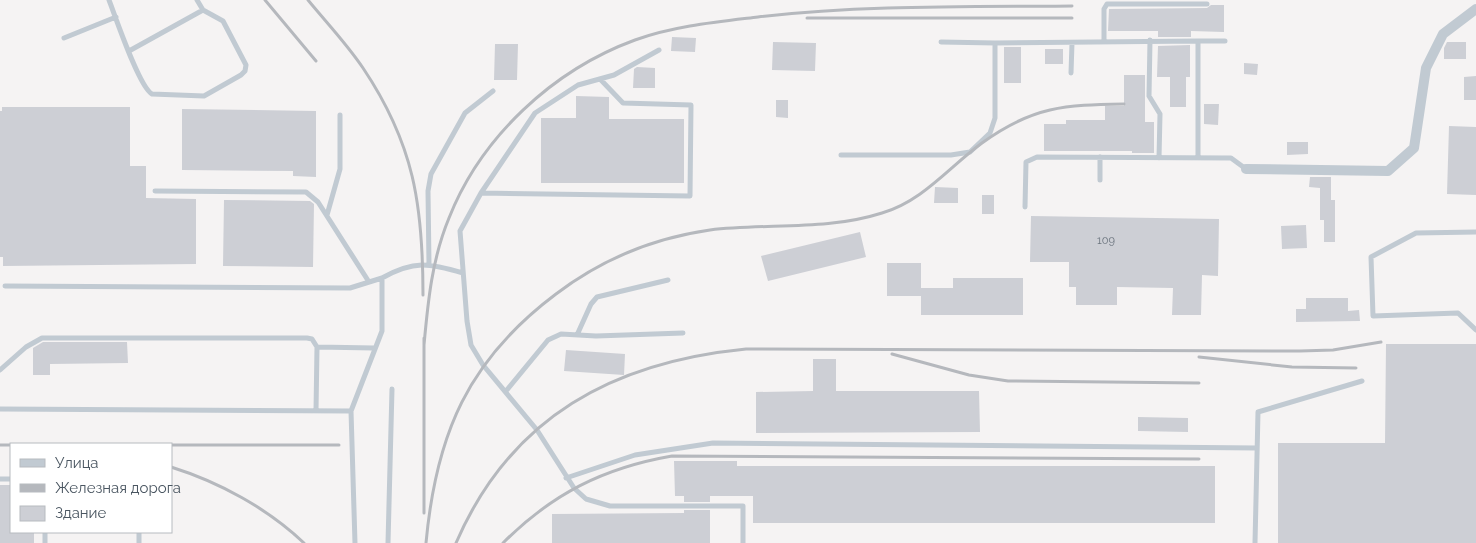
<svg xmlns="http://www.w3.org/2000/svg" width="1476" height="543" font-family="Raleway,sans-serif">
	<rect width="100%" height="100%" fill="#f5f3f3"/>
	<!-- building -->
	<path fill="#cdcfd5" d="M1211,5H1224V32L1191,31V37H1158V31H1108L1109,9L1207,8Z
		M672,37L696,38L695,52L671,51Z
		M773,42L816,43L815,71L772,70Z
		M1447,42H1466V59H1444V48Z
		M495,44H518L517,80H494Z
		M1190,45V77H1186V107H1170V77H1157L1158,46Z
		M1004,47H1021V83H1004Z
		M1045,49H1063V64H1045Z
		M1244,63L1258,64L1257,75L1244,74Z
		M637,67L655,68V88H633L634,69Z
		M1124,75H1145V122H1154V153H1132V151H1044V124H1066V120H1105V106H1124Z
		M1476,76V100H1464V77Z
		M576,96L609,97V119H684V183H541V118H576Z
		M776,100H788V118L776,117Z
		M1204,104H1219L1218,125L1204,124Z
		M2,107H130V166H146V198L196,199V264L3,266V257H0V111H2Z
		M182,109L316,111V177L293,176V171L182,170Z
		M1449,126L1476,127V195L1447,194Z
		M1287,142H1308V154L1287,155Z
		M1310,177H1331V200H1335V242H1324V220H1320V188L1309,187Z
		M935,187L958,188V203H934Z
		M982,195H994V214H982Z
		M224,200L310,201L314,204L313,267L223,266Z
		M1031,216L1219,219L1218,276L1202,275L1201,315H1172L1173,288L1117,287V305H1076V287H1069V262H1030Z
		M1306,225L1307,248L1282,249L1281,226Z
		M860,232L866,257L768,281L761,256Z
		M887,263H921V288H953V278H1023V315H921V296H887Z
		M1306,298H1348V311L1359,310L1360,321L1296,322V309H1306Z
		M43,342H127L128,363L50,364V375H33V348Z
		M1386,344H1476V543H1278V443H1385Z
		M566,350L625,354L624,375L564,371Z
		M813,359H836V391H979L980,432L756,433V392L813,391Z
		M1138,417L1188,418V432L1138,431Z
		M674,461H737V466H1215V523H753V496H710V502H684V496H675Z
		M0,485H11V532H34V543H0Z
		M684,510H710V543H552V514L684,513Z"/>
	<g fill="none" stroke-linecap="round" stroke-linejoin="round">
		<!-- lane -->
		<path stroke="#c1cad2" stroke-width="5" d="M109,0C116,18 139,87 152,94L204,96L241,75L245,71L246,65L223,21L203,10L129,51
			M197,0L203,10
			M64,38L116,17
			M1104,40V9L1107,4H1207
			M1150,40L1149,96L1160,114L1159,158
			M1198,41H1225
			M941,42L995,43
			M1071,73L1072,43
			M600,79L623,103L691,105L690,196L481,193L460,231L467,321L471,345L483,365L537,430L574,488L586,499L610,506H743V543
			M841,155H951L970,152L990,133L995,118V43L1198,41V158
			M1100,180V157
			M155,191L306,192L318,202L369,282
			M481,193L535,113L578,85L614,75L659,50
			M1025,207L1026,162L1037,157L1231,158L1246,169
			M327,215L340,169V115
			M1476,232L1416,233L1371,257L1373,316L1458,313L1476,330
			M429,264L428,191L431,174L465,113L493,91
			M5,286L350,288L382,278
			M577,335L591,304L597,297L668,280
			M317,347L374,348
			M0,370L26,347L42,338H307L312,339L317,347L316,411
			M506,391L548,340L561,334L596,336L683,333
			M0,409L351,411
			M566,478L635,455L713,443L1257,448
			M0,479H11
			M45,543V532
			M139,543V532
			M355,543L351,411L382,331V278C414,260 429,263 463,273
			M388,543L392,389
			M1255,543L1258,412L1362,381"/>
		<!-- street -->
		<path stroke="#c1cad2" stroke-width="10" d="M1246,169L1388,171L1414,148L1426,68L1443,34L1476,9"/>
		<!-- rail -->
		<path stroke="#b5b8bd" stroke-width="3" d="M265,0L316,61
			M308,0C326,22 347,44 363,68C414,144 423,205 423,295
			M807,18H1072
			M424,338V513
			M424,345C428,301 432,259 449,218C481,137 553,70 635,40C674,26 716,22 758,17C863,5 967,7 1072,6
			M892,354L969,375L1008,381L1199,383
			M1199,357L1292,367L1356,368
			M0,445H11
			M171,445H339
			M171,467C219,482 267,508 304,543
			M426,543C436,434 468,360 556,294C602,259 654,238 710,230C768,223 826,231 882,213C923,201 949,167 982,143C1033,106 1065,105 1124,104
			M456,543C511,416 614,362 746,349L1300,351L1333,350L1381,342
			M503,543C552,494 603,468 672,456L1199,459"/>
	</g>
	<g text-anchor="middle" dominant-baseline="central" stroke-width="4" stroke-linejoin="round" paint-order="stroke">
		<!-- number labels -->
		<g font-size="11" fill="#6b747e">
			<text x="1106" y="240">109</text>
		</g>
	</g>
	<!-- legend -->
	<rect x="10" y="443" width="162" height="90" fill="#ffffff" stroke="#b7bbc0"/>
	<rect x="20" y="459" width="25" height="8" fill="#c1cad2" stroke="#b7bbc0"/>
	<text x="55" y="468" font-size="15" fill="#4a5661">Улица</text>
	<rect x="20" y="484" width="25" height="8" fill="#b5b8bd" stroke="#b7bbc0"/>
	<text x="55" y="493" font-size="15" fill="#4a5661">Железная дорога</text>
	<rect x="20" y="506" width="25" height="15" fill="#cdcfd5" stroke="#b7bbc0"/>
	<text x="55" y="518" font-size="15" fill="#4a5661">Здание</text>
</svg>
